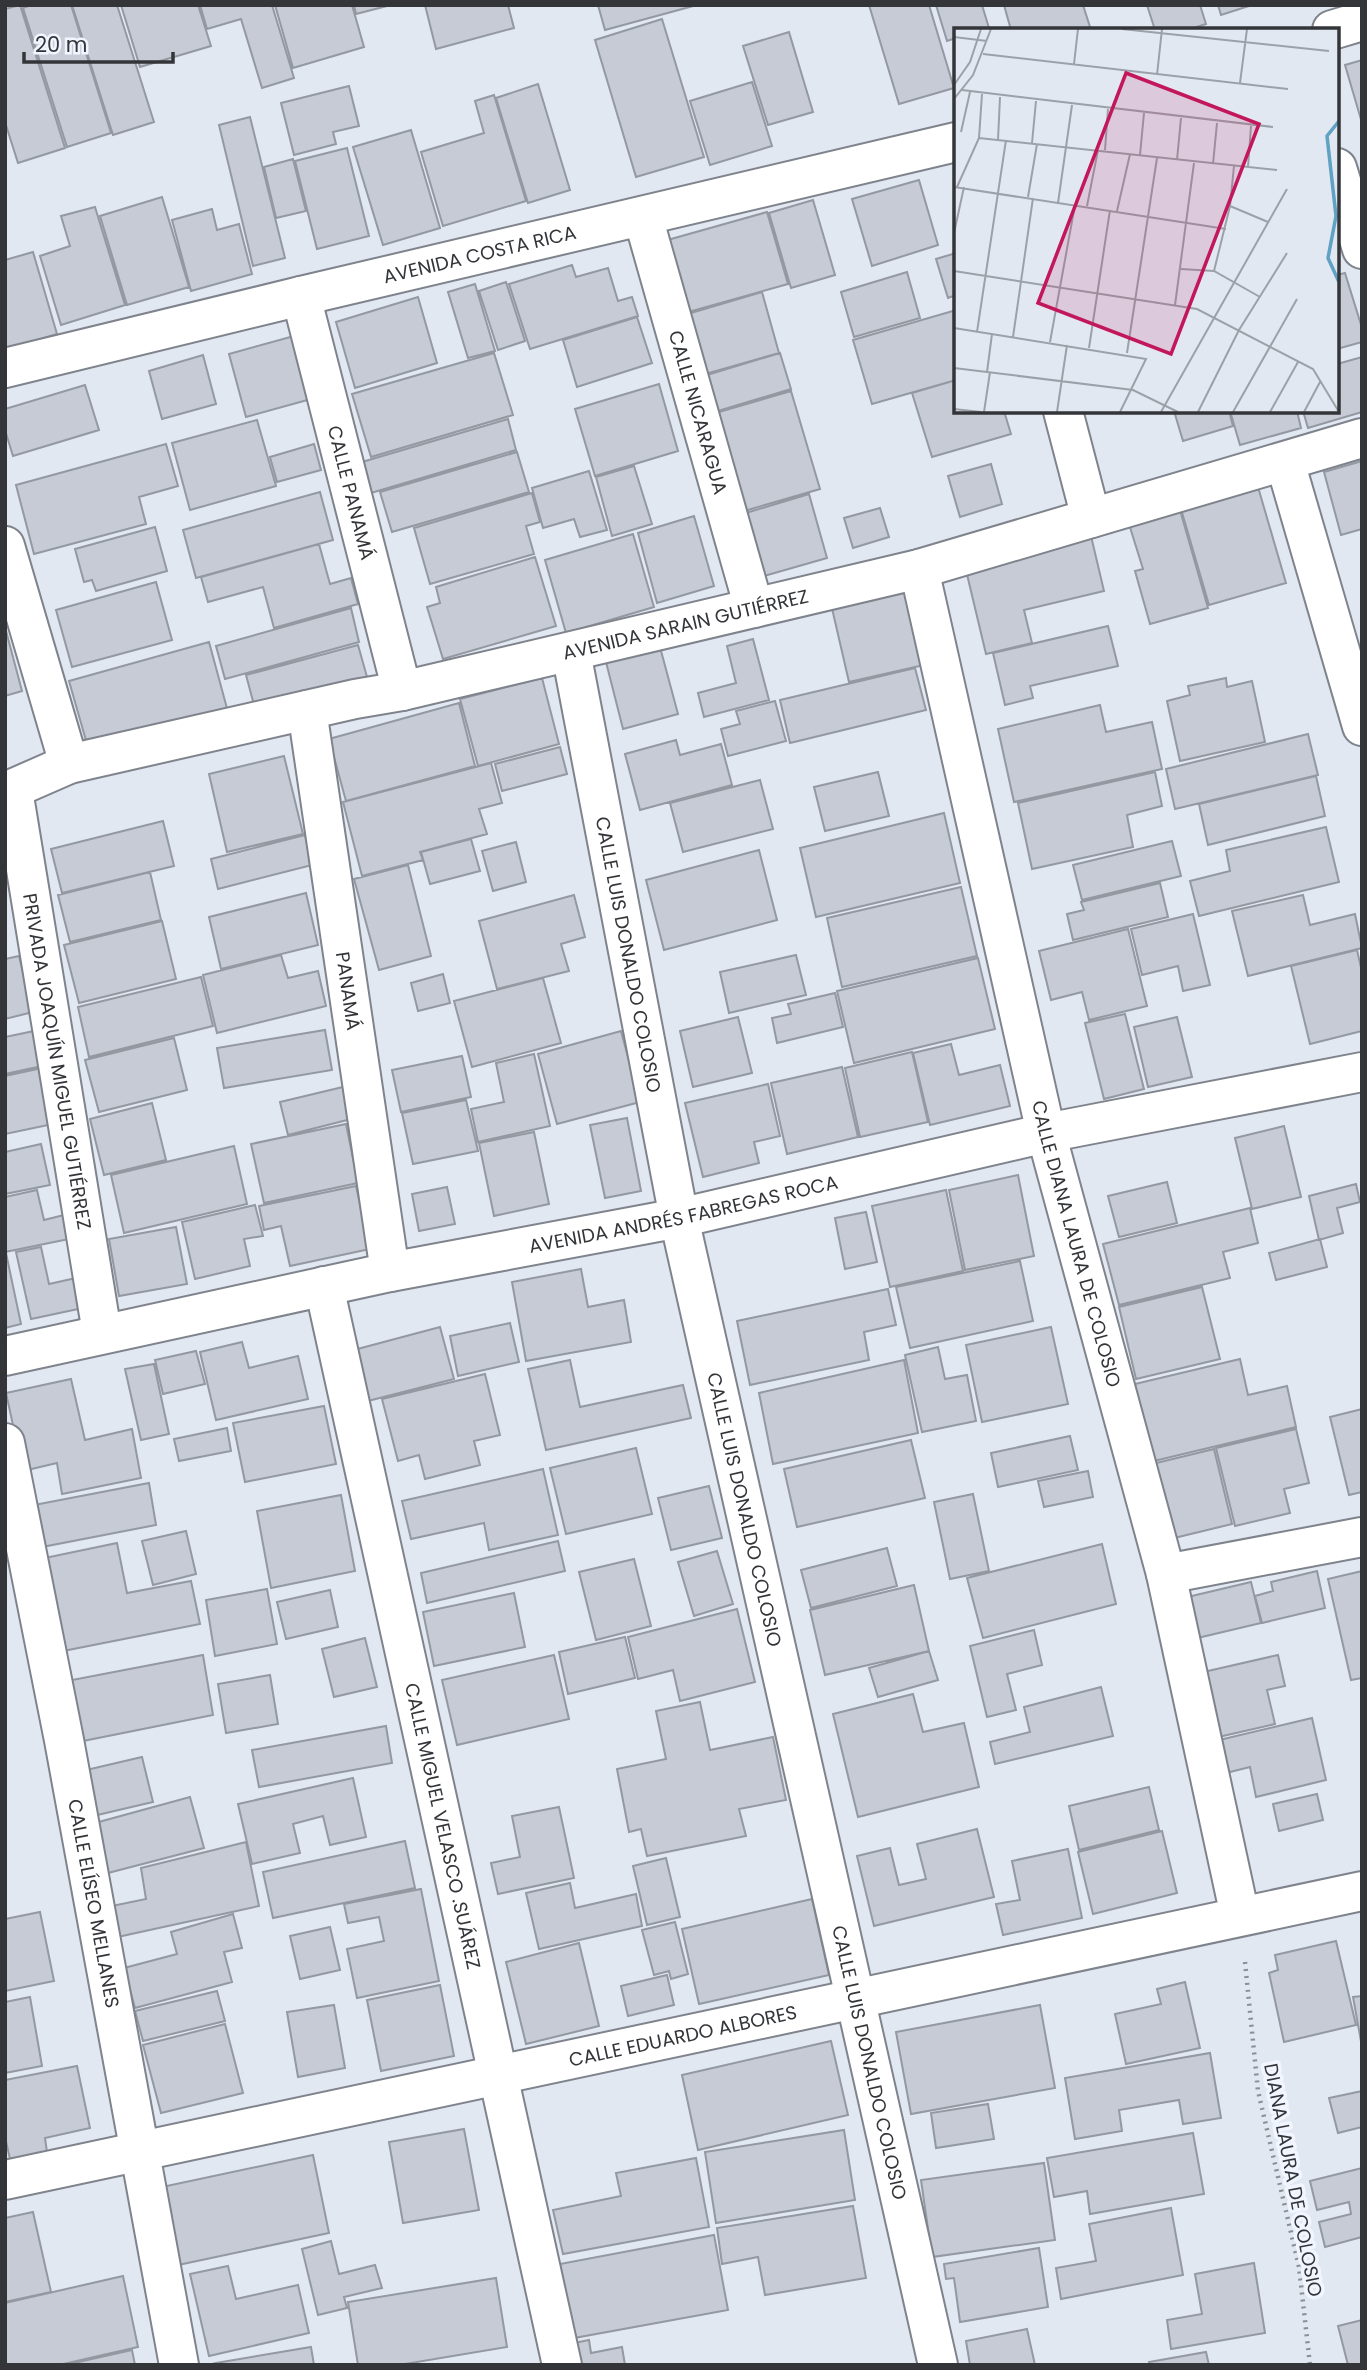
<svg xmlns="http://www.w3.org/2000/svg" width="1367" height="2370" font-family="Poppins,sans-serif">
	<rect width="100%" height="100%" fill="#e2e8f2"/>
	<!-- building -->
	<path fill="#c6cbd5" stroke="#9398a1" stroke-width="2" d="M20,5L65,148L18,163L5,122V9Z
		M31,5H71L111,133L67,147L23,8Z
		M72,5H117L154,122L113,135Z
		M121,5H198L211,46L140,67Z
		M200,5H272L294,78L262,88L241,19L207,29Z
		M275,5H352L364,47L293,68Z
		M354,5H391L356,14Z
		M425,5H508L514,28L436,49Z
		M598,5H697L605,30Z
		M869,5H929L954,88L899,104Z
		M936,5H982L989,28L956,30V38L947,41Z
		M1004,5H1083L1091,30H1011Z
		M1147,5H1200L1206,24L1187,30H1155Z
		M1218,5H1252L1221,15Z
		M662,19L704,157L636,177L595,40Z
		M789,32L813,112L768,125L743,46Z
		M1362,60V123L1345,65Z
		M752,82L772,146L710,165L690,101Z
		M538,84L570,190L528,203L496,98Z
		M349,86L359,126L333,132L336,144L294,155L281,103Z
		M494,95L526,201L443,226L421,152L484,133L475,101Z
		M250,117L285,258L253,266L219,125Z
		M411,130L440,228L383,245L353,147Z
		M347,148L369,236L317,249L295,161Z
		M293,159L306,211L276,218L264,167Z
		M919,180L938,245L872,266L852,199Z
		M162,197L189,287L127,305L100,216Z
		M813,200L835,275L791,288L769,213Z
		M95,207L125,305L61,325L40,256L70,246L61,216Z
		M212,209L217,230L239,224L252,274L191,291L172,220Z
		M767,212L788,284L685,313L664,241Z
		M33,252L57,334L5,350V260Z
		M956,253V295L948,298L936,259Z
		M572,265L576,277L608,268L618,301L632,297L638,316L530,349L509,284Z
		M907,272L920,318L854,337L841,292Z
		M1345,273L1362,328V342L1337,349V275Z
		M506,282L525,341L498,350L479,291Z
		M475,284L495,351L468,358L448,292Z
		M762,292L779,353L702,375L684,315Z
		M418,297L437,363L355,388L336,322Z
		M956,310V380L872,404L853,340Z
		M637,317L652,363L577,387L563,340Z
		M294,336L311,399L246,417L229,354Z
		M494,353L513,415L371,457L352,394Z
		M780,353L791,389L718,411L707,375Z
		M203,355L216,404L162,419L149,371Z
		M1362,357V412L1308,428L1303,411H1337V364Z
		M956,380V411H1004L1011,434L932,457L912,393Z
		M659,384L678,451L595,476L575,409Z
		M85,385L99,430L13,456L5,430V409Z
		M791,391L820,489L741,512L712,414Z
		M1174,411H1229L1233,426L1183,441Z
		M1230,411H1297L1301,428L1240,445Z
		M508,419L516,450L371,493L362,462Z
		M257,420L276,486L190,510L172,443Z
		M166,444L178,486L139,497L146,524L34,554L16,485Z
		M314,444L321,470L277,482L270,457Z
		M517,452L529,492L392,532L380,492Z
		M1362,461V529L1341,535L1324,472Z
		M991,464L1002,504L960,517L948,476Z
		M634,466L652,524L612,536L596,477Z
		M589,471L607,530L580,537L574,519L543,528L532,488Z
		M1258,487L1286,583L1209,605L1181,509Z
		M320,492L333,540L196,578L183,530Z
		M532,493L540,522L526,526L534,554L430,584L414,528Z
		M809,494L827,558L764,576L746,513Z
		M880,508L889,537L853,548L844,518Z
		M1180,510L1208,608L1150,624L1135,571L1143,569L1129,524Z
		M694,516L714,586L657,603L638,533Z
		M155,527L167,571L96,591L92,580L84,582L75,549Z
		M633,534L654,607L566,633L545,560Z
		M1091,536L1104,591L1024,610L1032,643L986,654L965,566Z
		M319,544L330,584L351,578L358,604L274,628L263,587L208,602L201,577Z
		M535,557L556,626L443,659L427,607L440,603L436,587Z
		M156,582L172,640L72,667L56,610Z
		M905,586L924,665L849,682L831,604Z
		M351,608L359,642L225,679L216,646Z
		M1108,626L1118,666L1030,686L1033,698L1005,705L993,653Z
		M5,627L22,691L5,696Z
		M753,639L769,700L704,717L698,693L736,683L727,646Z
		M209,642L228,712L89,751L69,681Z
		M358,645L369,684L257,716L246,675Z
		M660,647L678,714L623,729L606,662Z
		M915,668L926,710L790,743L780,700Z
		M542,678L559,744L478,766L460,699Z
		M1226,678L1227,687L1252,681L1265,742L1180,761L1167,701L1190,695L1188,686Z
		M775,701L786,741L728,756L721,729L740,724L736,711Z
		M459,703L475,766L346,801L329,739Z
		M1100,705L1106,732L1152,722L1162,769L1014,802L998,729Z
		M1308,734L1318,775L1175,809L1166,769Z
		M676,740L680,755L721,744L732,785L640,810L625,754Z
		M560,747L567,774L502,791L495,764Z
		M284,756L303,834L227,852L209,774Z
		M491,763L502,803L479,809L487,834L420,852L423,860L362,876L343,802Z
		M878,772L889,816L825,831L814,787Z
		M1155,772L1162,806L1127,815L1133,847L1032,869L1018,803Z
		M1316,776L1325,816L1208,845L1199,804Z
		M760,780L773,829L683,852L670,803Z
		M944,813L960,883L816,917L800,848Z
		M163,821L174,866L62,893L51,849Z
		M1326,827L1339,882L1199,916L1190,881L1230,871L1226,850Z
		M305,835L312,865L218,889L211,859Z
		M471,839L480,871L430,884L421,852Z
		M1172,841L1181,876L1082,900L1073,865Z
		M516,842L526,882L493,891L482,851Z
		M759,850L777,920L664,950L646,880Z
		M408,865L431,956L379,970L354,879Z
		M150,872L161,920L70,942L58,895Z
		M1160,883L1168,917L1073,940L1067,914L1084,910L1081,902Z
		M961,887L977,956L842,987L827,918Z
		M306,893L318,945L221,969L209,917Z
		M574,895L585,937L561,944L569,971L497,989L479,921Z
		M1303,895L1310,925L1355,914L1362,948L1248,976L1232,911Z
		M1193,914L1210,985L1183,991L1178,966L1142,975L1131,929Z
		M162,921L176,979L79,1003L64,945Z
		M1128,929L1147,1006L1089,1020L1082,992L1051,1000L1039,951Z
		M1357,950L1362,972V1031L1310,1044L1291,966Z
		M281,955L288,978L318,971L326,1006L217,1033L203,975Z
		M796,955L806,995L729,1013L720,972Z
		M19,956L33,1012L5,1019V959Z
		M978,958L995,1029L854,1063L837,991Z
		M443,974L450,1003L418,1011L411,983Z
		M201,977L213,1026L89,1057L78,1007Z
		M543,978L561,1043L472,1067L454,1001Z
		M835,993L843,1027L777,1043L772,1018L791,1014L788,1004Z
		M1125,1014L1144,1089L1104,1099L1085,1023Z
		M738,1017L752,1073L693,1087L680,1031Z
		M1177,1017L1192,1077L1148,1087L1134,1027Z
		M325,1030L332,1070L224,1088L217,1048Z
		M34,1031L42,1066L5,1074V1037Z
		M621,1031L640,1102L557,1124L538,1054Z
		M174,1038L187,1090L99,1112L85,1060Z
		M951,1044L959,1075L1000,1065L1010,1106L930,1125L913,1053Z
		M912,1052L928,1122L860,1137L845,1068Z
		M534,1054L550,1126L478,1142L471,1109L504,1102L496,1063Z
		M462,1056L471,1097L401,1112L392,1070Z
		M842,1067L858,1137L787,1154L771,1083Z
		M42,1068L53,1124L5,1134V1076Z
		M768,1084L780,1136L754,1142L759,1163L703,1177L685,1103Z
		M347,1086L355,1118L288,1135L280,1102Z
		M466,1100L478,1151L413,1164L402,1113Z
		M152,1103L166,1160L104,1175L90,1119Z
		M627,1118L641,1191L605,1198L590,1125Z
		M346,1124L358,1183L264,1203L251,1144Z
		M1284,1126L1301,1197L1252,1209L1235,1138Z
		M534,1132L549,1204L494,1216L479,1143Z
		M41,1144L50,1185L5,1194V1152Z
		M234,1146L247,1204L124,1233L111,1175Z
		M1018,1175L1034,1256L965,1270L949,1190Z
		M1167,1182L1177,1223L1119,1237L1108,1196Z
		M1356,1184L1360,1202L1337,1208L1343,1233L1319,1240L1309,1196Z
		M356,1186L370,1249L290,1266L281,1226L264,1230L259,1206Z
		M447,1187L455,1224L419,1231L412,1194Z
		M37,1190L44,1220L64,1215L69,1239L5,1252V1197Z
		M946,1190L963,1271L890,1287L872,1206Z
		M255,1205L263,1236L244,1239L250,1266L195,1279L182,1222Z
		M1250,1208L1258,1243L1223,1252L1230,1278L1119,1305L1103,1244Z
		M866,1212L877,1262L845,1269L835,1218Z
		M176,1227L187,1284L119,1296L109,1239Z
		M1320,1239L1327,1267L1276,1280L1269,1253Z
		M41,1247L49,1284L76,1278L83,1308L31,1319L16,1252Z
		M6,1253L21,1324L5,1328V1254Z
		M1020,1261L1033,1321L910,1348L896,1287Z
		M581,1269L588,1307L624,1300L631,1342L526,1361L512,1282Z
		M1202,1287L1220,1359L1136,1379L1119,1307Z
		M888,1289L896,1325L864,1332L869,1360L750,1385L737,1321Z
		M510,1323L519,1362L458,1376L450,1336Z
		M440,1327L454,1379L364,1402L350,1351Z
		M1051,1327L1068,1404L982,1422L966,1345Z
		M242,1342L249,1368L298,1356L308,1399L216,1420L200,1352Z
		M938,1347L945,1379L967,1375L976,1421L922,1432L905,1355Z
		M196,1351L205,1384L163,1394L155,1360Z
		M1240,1359L1248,1395L1287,1386L1296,1427L1154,1461L1135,1384Z
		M570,1360L580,1407L683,1385L691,1418L546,1450L528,1369Z
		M904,1360L918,1433L773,1464L759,1393Z
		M154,1364L169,1434L141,1440L125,1369Z
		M485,1374L500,1435L474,1441L480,1465L425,1479L419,1455L398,1461L382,1399Z
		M71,1379L85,1440L132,1429L141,1478L62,1494L57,1463L23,1471L6,1393Z
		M324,1406L336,1464L245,1482L233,1423Z
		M1362,1409V1492L1349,1495L1330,1417Z
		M227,1428L231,1451L179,1461L174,1439Z
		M1296,1429L1309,1483L1284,1489L1290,1513L1235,1526L1216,1448Z
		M1070,1436L1078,1470L998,1487L991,1453Z
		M911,1440L925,1498L797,1527L784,1469Z
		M636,1448L652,1514L566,1534L550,1468Z
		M1214,1449L1232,1524L1166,1540L1148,1465Z
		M543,1469L558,1535L489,1550L484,1523L411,1539L402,1501Z
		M1088,1471L1093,1497L1044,1507L1038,1481Z
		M149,1483L156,1525L42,1547L34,1505Z
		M709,1486L722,1538L671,1550L658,1498Z
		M973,1494L989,1571L950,1579L934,1502Z
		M341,1495L355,1571L271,1588L257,1511Z
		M186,1531L196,1574L153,1585L142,1541Z
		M558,1541L565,1571L427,1603L421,1573Z
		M117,1543L127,1593L191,1581L200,1624L58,1652L40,1559Z
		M1102,1544L1116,1604L983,1638L967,1578Z
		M887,1548L897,1586L811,1608L801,1570Z
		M717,1551L733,1604L694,1616L678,1562Z
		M634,1559L651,1626L596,1640L579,1572Z
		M1317,1571L1325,1608L1262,1623L1255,1596L1273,1591L1271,1582Z
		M1362,1571V1678L1351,1680L1328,1579Z
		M1251,1582L1261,1623L1189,1640L1179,1599Z
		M914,1585L929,1651L825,1675L810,1610Z
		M267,1589L277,1644L215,1656L206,1600Z
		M330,1590L338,1627L286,1639L277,1602Z
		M514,1593L525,1647L434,1666L423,1612Z
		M737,1609L755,1682L680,1701L673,1670L638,1679L628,1637Z
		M1034,1630L1042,1665L1007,1674L1016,1710L987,1717L970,1646Z
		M625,1637L635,1678L568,1694L559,1652Z
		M365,1638L377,1687L334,1697L322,1649Z
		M929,1651L938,1680L878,1697L869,1668Z
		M203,1655L213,1715L83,1741L72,1680Z
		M554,1655L569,1719L457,1745L442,1680Z
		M1278,1655L1285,1686L1267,1690L1275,1724L1214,1738L1199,1673Z
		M270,1675L278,1724L226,1733L218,1684Z
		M1101,1687L1113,1736L995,1764L990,1742L1030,1732L1024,1707Z
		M913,1694L923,1732L964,1723L979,1787L858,1817L833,1714Z
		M700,1702L710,1750L773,1737L786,1800L739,1809L746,1836L647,1856L641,1829L629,1832L617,1769L666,1759L656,1711Z
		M1312,1718L1326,1780L1256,1797L1250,1767L1222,1774L1215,1741Z
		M386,1726L392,1763L259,1787L252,1750Z
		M142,1757L153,1802L93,1816L82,1771Z
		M353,1778L366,1837L330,1845L323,1816L293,1824L300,1853L252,1864L238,1804Z
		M1149,1787L1159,1830L1079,1850L1069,1806Z
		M1317,1794L1323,1820L1279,1831L1273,1804Z
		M190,1797L204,1848L108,1873L95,1823Z
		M559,1807L574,1878L498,1894L491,1863L520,1857L512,1816Z
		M977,1829L994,1897L874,1926L857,1856L890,1848L899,1885L926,1879L917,1844Z
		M1162,1831L1177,1893L1093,1914L1078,1852Z
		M405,1841L415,1888L273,1918L263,1872Z
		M246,1842L259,1906L113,1938L107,1907L146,1899L141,1868Z
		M1068,1849L1082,1918L1003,1935L996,1904L1020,1900L1012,1861Z
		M666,1858L680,1917L647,1925L633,1866Z
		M570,1883L575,1908L636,1894L642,1926L539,1949L526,1893Z
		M421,1889L439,1981L357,1998L347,1949L384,1941L379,1917L348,1923L344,1904Z
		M812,1899L829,1975L699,2004L682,1929Z
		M40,1912L54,1981L5,1991V1919Z
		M233,1914L242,1948L224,1952L232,1982L135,2008L124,1968L177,1954L171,1932Z
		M675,1922L688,1974L671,1979L669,1971L654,1975L642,1930Z
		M330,1927L340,1970L300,1979L290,1936Z
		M1336,1941L1356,2025L1284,2042L1269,1973L1278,1970L1275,1955Z
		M579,1943L599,2026L526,2044L506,1962Z
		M667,1975L674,2005L628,2016L621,1986Z
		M1185,1982L1200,2048L1126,2064L1115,2014L1161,2004L1157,1989Z
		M440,1985L454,2056L381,2071L367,2000Z
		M217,1991L225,2021L143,2041L135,2011Z
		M1362,1996V2047L1353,1997Z
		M30,1997L42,2066L5,2073V2002Z
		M334,2005L345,2068L298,2077L287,2012Z
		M1040,2005L1055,2088L911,2114L896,2032Z
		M225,2024L243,2093L161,2113L143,2045Z
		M831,2041L848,2115L698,2150L682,2075Z
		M1210,2053L1221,2118L1183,2124L1179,2100L1119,2110L1122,2131L1075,2139L1065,2078Z
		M77,2066L90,2128L45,2138L47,2152L10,2159L5,2137V2080Z
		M1362,2091V2127L1338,2133L1329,2098Z
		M988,2104L994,2139L936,2148L931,2113Z
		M464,2129L479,2210L403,2223L389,2142Z
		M844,2130L855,2200L716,2223L705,2152Z
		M1193,2133L1204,2194L1090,2214L1087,2191L1054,2197L1047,2158Z
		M313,2155L329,2233L178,2265L162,2187Z
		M696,2158L709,2227L563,2254L553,2210L621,2196L616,2173Z
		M1044,2163L1055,2240L932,2257L921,2180Z
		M1362,2168V2237L1325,2247L1319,2222L1351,2214L1349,2202L1317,2210L1310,2181Z
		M853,2206L866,2278L765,2295L758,2257L722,2264L717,2228Z
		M1171,2208L1183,2275L1061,2299L1056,2268L1096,2261L1089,2224Z
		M33,2212L51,2292L5,2302V2218Z
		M714,2235L728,2310L574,2338L560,2264Z
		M331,2241L339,2274L375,2265L382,2288L344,2297L347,2308L318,2315L302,2249Z
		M1039,2248L1048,2307L960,2322L954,2278L946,2279L944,2264Z
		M1254,2263L1265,2333L1171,2349L1167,2320L1202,2314L1195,2274Z
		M228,2266L236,2299L298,2285L309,2333L209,2356L190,2274Z
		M123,2276L138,2347L59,2365H5V2303Z
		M496,2278L507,2347L399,2365H358L348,2302Z
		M1362,2320V2365H1348L1338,2326Z
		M1027,2329L1035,2365H970L966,2341Z
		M589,2340L591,2353L622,2347L625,2365H578L574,2343Z
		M311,2347L314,2365H208L216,2363Z
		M132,2350L135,2365H65Z
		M1206,2352L1209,2365H1150L1149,2362Z"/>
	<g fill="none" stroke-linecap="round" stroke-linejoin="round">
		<defs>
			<g id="minor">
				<path d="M1332,30L1362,21"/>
				<path d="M1337,168L1362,249"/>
				<path id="s1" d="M643,217L754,608"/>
				<path id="s2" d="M301,296L402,691"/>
				<path id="s3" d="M5,368L301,296L956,142"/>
				<path d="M1063,411L1091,518"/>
				<path d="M1285,462L1362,726"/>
				<path d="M5,546L69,764"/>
				<path id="s4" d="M919,569L1046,1133L1166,1574L1240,1916"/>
				<path id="s5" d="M571,652L679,1218L938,2365"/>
				<path id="s6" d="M307,710L390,1272"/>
				<path id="s7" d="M13,790L102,1333"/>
				<path id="s8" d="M5,792L69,764L355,699L402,691L919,569L1362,438"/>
				<path id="s9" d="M324,1286L562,2365"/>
				<path id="s10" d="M5,1356L390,1272L679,1218L1046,1133L1362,1072"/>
				<path id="s11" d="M5,1443L64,1740L179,2365"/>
				<path d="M1166,1574L1362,1537"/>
				<path id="s12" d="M5,2180L1362,1891"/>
			</g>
		</defs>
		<!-- minor casing -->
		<use href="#minor" stroke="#7f838c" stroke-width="42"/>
		<!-- path -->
		<path stroke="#8a8e95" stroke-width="4.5" stroke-dasharray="2 5" stroke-linecap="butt" d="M1245,1962L1258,2091L1299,2267L1310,2365"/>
		<!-- minor -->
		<use href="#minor" stroke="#fff" stroke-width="38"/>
	</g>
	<g text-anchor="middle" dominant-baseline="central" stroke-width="7" stroke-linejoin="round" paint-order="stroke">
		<!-- street labels -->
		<g font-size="19" fill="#333539" stroke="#f0f5ff">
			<text stroke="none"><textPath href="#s3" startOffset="488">AVENIDA COSTA RICA</textPath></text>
			<text stroke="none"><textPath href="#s1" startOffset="203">CALLE NICARAGUA</textPath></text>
			<text stroke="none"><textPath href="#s2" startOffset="203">CALLE PANAMÁ</textPath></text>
			<text stroke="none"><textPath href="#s8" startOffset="702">AVENIDA SARAIN GUTIÉRREZ</textPath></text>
			<text stroke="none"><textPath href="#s5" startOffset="308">CALLE LUIS DONALDO COLOSIO</textPath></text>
			<text stroke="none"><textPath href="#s6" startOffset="284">PANAMÁ</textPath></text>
			<text stroke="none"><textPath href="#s7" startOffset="275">PRIVADA JOAQUÍN MIGUEL GUTIÉRREZ</textPath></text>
			<text stroke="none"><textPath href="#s10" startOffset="693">AVENIDA ANDRÉS FABREGAS ROCA</textPath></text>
			<text stroke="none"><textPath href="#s4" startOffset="693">CALLE DIANA LAURA DE COLOSIO</textPath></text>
			<text stroke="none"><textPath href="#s5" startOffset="875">CALLE LUIS DONALDO COLOSIO</textPath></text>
			<text stroke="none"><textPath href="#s9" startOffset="553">CALLE MIGUEL VELASCO .SUÁREZ</textPath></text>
			<text stroke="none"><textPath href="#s11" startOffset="469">CALLE ELÍSEO MELLANES</textPath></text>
			<text stroke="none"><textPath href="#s12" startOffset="693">CALLE EDUARDO ALBORES</textPath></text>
			<text stroke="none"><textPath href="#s5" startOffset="1442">CALLE LUIS DONALDO COLOSIO</textPath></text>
			<text transform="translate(1293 2180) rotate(79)">DIANA LAURA DE COLOSIO</text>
		</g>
	</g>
	<!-- overview -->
	<g transform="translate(954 28)">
		<rect width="385" height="385" fill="#e2e8f2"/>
		<path fill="none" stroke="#60a2c4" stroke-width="3.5" d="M385,93L373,108L382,188L374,230L385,254"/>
		<path fill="none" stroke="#9ca0a8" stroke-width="2" d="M168,1L375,23M0,9L33,13M29,26L334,61M120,36L124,1M203,47L208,1M286,55L293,1M0,57L16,34L27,1M8,62L319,99M0,71L19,47L37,1M7,104L16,64M25,110L323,142M44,112L46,69M78,115L82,73M151,122L154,81M186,127L190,85M223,132L227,90M259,136L263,95M294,139L297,98M0,159L272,201M3,159L25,110L28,66M74,169L83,116M104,175L118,77M133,178L144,122M276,178L314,194M163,183L176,126M0,205L10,159M227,241L260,243L306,269M0,243L243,281L359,341L385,384M260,243L276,178L280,138M221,277L240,135M0,300L192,331L166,384M23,304L52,112M59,309L79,170M96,314L121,177M135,320L156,182M173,325L203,130M0,340L179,362L224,384M33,344L38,306M0,381L27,384M30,384L36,344M103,384L113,317M207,384L333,161M244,384L285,302L333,225M279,384L343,271M316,384L344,334M350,384L366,354"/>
		<path fill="#c2185b" fill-opacity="0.15" stroke="#c2185b" stroke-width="3.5" d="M172,45L305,96L217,326L84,275Z"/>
		<rect width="385" height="385" fill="none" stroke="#333539" stroke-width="3.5"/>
	</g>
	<!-- border -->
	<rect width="1367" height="2370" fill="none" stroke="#333539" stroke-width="14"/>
	<!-- scale -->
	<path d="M24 52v10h149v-10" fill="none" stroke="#333539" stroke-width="3.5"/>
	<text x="35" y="52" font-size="21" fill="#333539" stroke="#f0f5ff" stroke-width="5" paint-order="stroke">20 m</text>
</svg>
